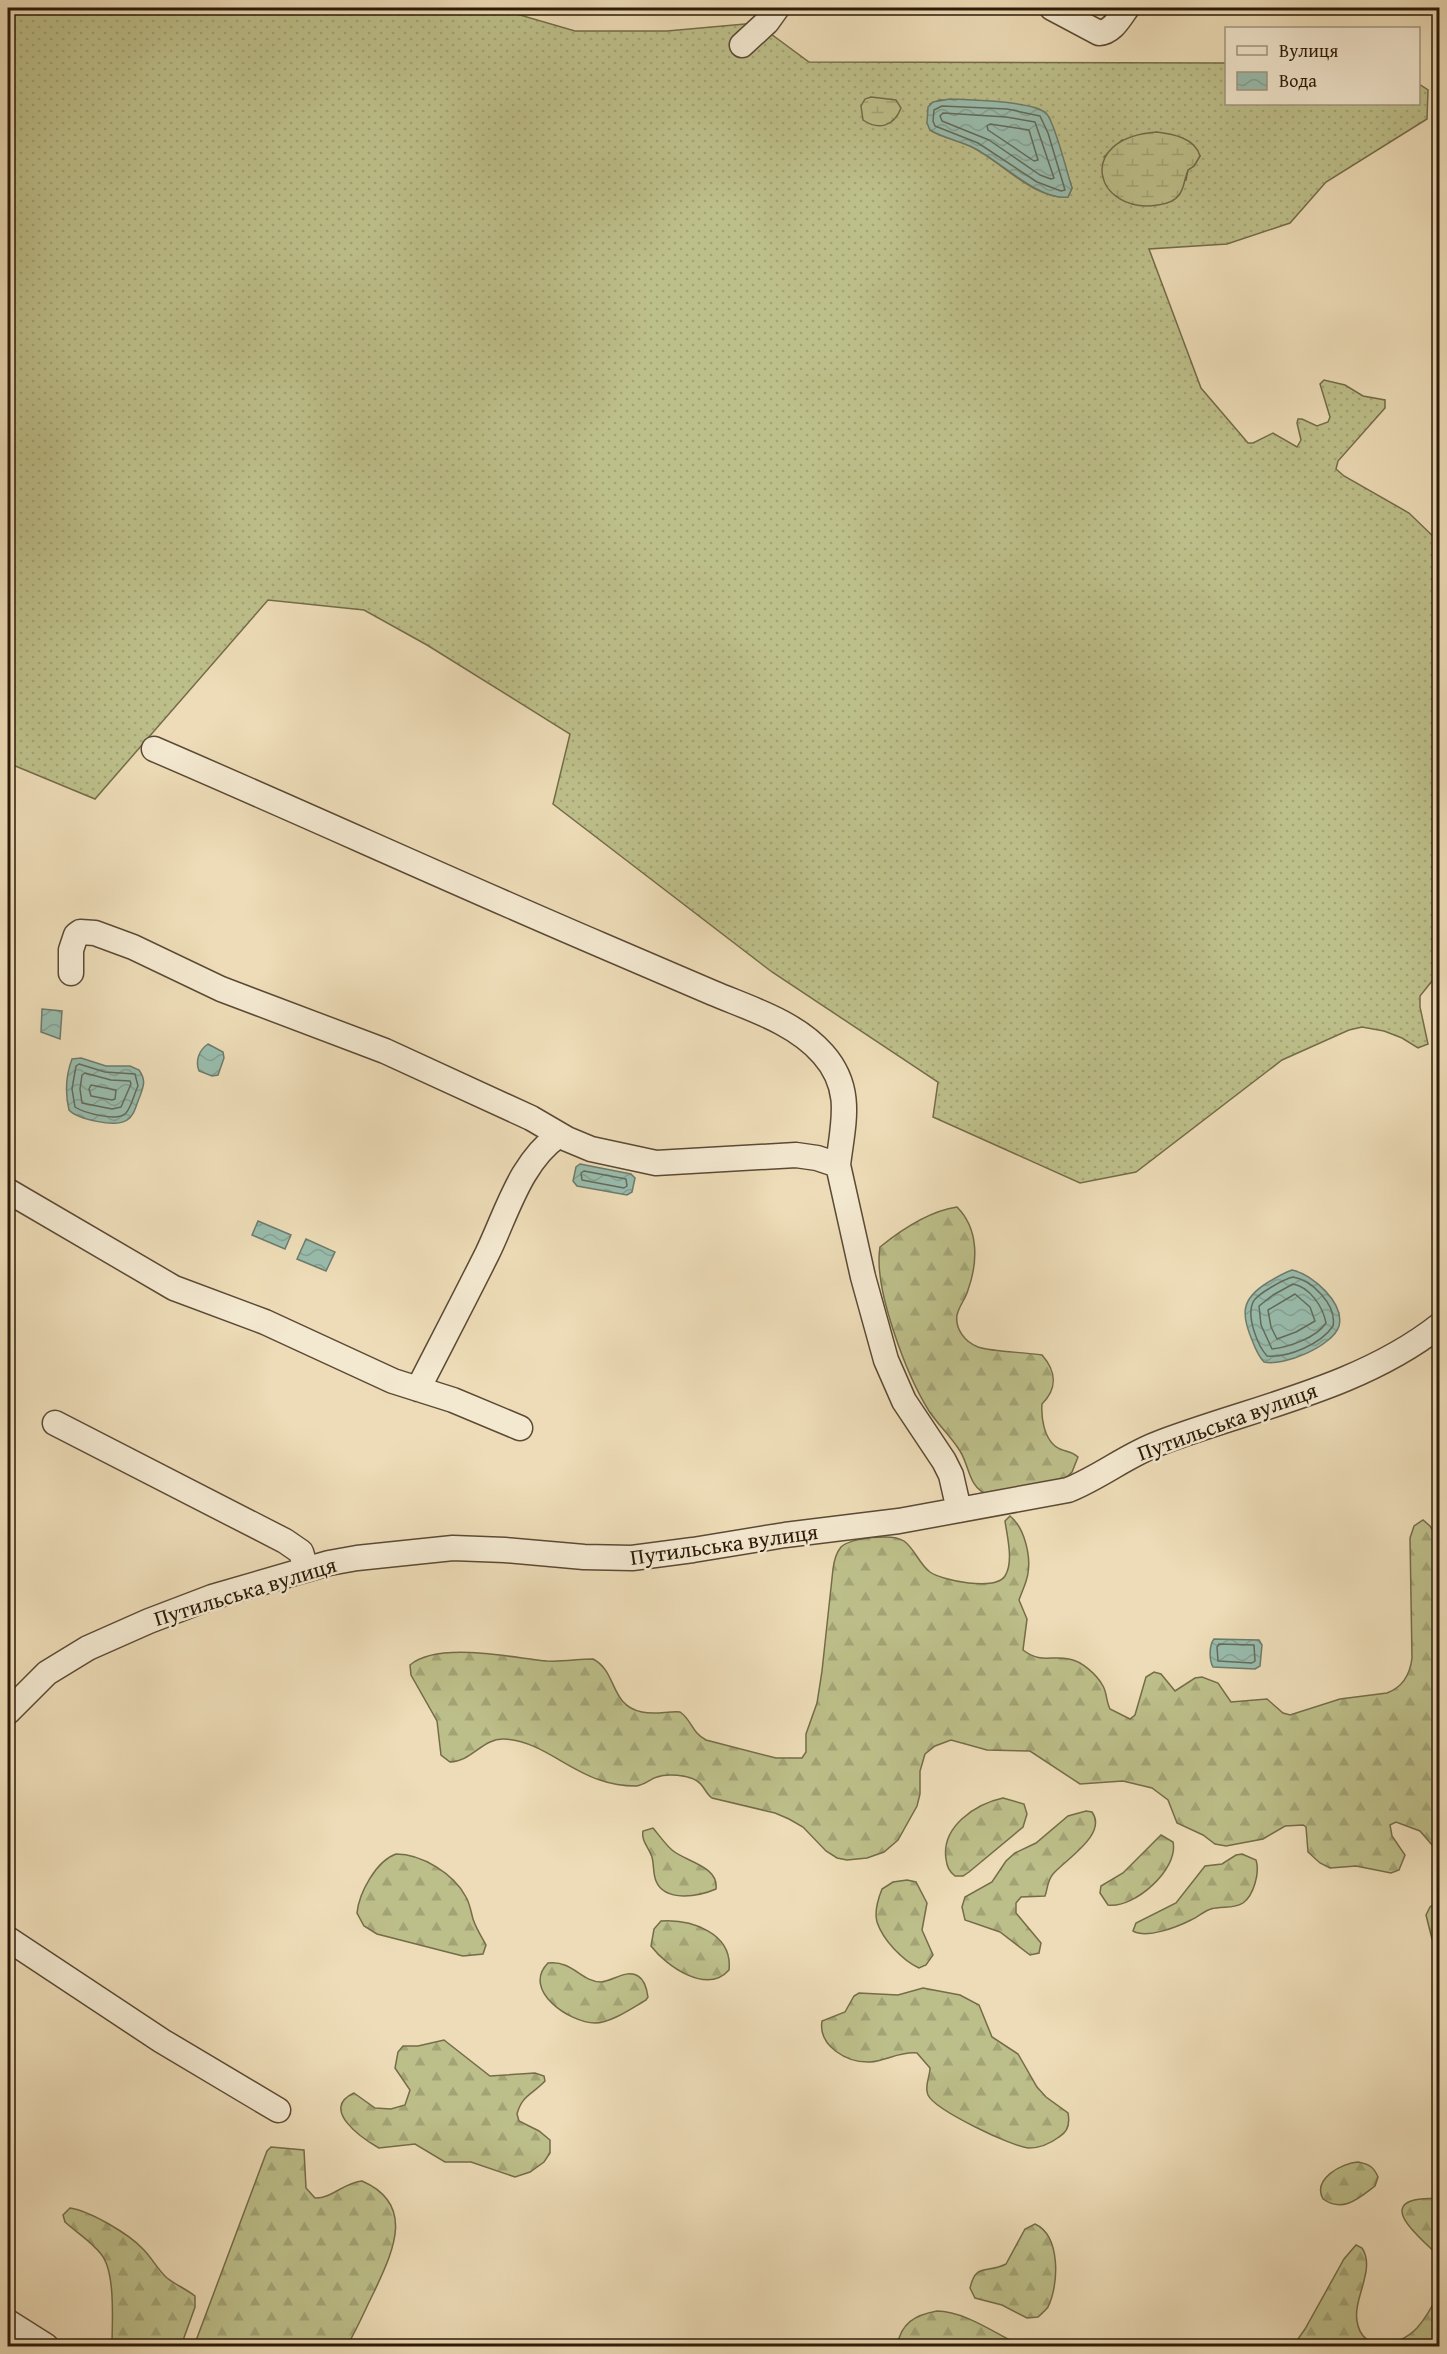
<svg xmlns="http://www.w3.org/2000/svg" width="1447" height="2354" font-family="'Gentium Book Plus',serif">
	<defs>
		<pattern id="grass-dots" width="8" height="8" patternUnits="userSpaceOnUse" patternTransform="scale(1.5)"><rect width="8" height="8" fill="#bdbf8a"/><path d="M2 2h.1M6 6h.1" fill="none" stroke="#a3a476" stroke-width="1.8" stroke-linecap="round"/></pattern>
		<pattern id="forest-firs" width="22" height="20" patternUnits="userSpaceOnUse" patternTransform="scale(1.5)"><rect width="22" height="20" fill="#bdbf8a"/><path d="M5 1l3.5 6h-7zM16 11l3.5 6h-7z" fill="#a3a476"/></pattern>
		<pattern id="wetland-marsh" width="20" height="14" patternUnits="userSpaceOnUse" patternTransform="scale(1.5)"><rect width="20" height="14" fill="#bdbf8a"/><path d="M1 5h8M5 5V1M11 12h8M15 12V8" fill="none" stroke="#a3a476"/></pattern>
		<pattern id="water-waves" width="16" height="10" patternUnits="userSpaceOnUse" patternTransform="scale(1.5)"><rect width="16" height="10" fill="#99bcad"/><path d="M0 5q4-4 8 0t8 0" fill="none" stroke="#84a193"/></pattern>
	</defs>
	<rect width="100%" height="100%" fill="#eddcb7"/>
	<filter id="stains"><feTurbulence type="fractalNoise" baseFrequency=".00333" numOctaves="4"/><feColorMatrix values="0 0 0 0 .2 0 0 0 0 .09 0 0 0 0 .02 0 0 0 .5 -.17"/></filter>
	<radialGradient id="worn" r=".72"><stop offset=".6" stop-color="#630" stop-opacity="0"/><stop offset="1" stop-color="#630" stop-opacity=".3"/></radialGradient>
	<!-- grass -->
	<path fill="url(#grass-dots)" stroke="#746c49" stroke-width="1.5" fill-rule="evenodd" d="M8,8H496L575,31H667L756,23L809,62L1226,63V104H1418L1419,84L1428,90L1427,119L1326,182L1290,223L1227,244L1149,249L1201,388L1248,443H1253L1273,433L1297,447L1301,440L1297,423L1298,419H1302L1317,426L1328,422L1330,417L1320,384L1324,380L1345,385L1363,396L1385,400V408L1338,461L1336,469L1344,476L1409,513L1439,542L1440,971L1420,996V1007L1428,1044L1418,1048L1402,1038L1384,1031L1362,1027L1349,1030L1282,1060L1136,1172L1080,1183L933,1117L938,1082L772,972L553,804L570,734L427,645L364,610L268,600L95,799L8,763ZM940,100L1019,105L1049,117L1072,188L1068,197C1033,199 1003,163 974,148C960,140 943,138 930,130L929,127L930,104ZM1122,140L1200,156L1194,166L1188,170L1186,180L1104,157Z"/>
	<!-- forest -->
	<path fill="url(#forest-firs)" stroke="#746c49" stroke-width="1.5" d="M957,1207C979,1229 978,1262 968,1290C966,1298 959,1306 957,1315C955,1329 965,1342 978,1347C993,1352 1024,1352 1042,1355C1057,1372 1057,1389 1042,1404C1041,1418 1044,1437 1055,1446C1062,1452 1071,1450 1078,1457L1072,1472L1064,1480L988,1495C968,1487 970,1467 960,1451C951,1436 938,1425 929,1411C907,1376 873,1288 880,1247C901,1230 930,1211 957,1207Z
		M1010,1516C1024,1527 1031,1555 1028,1573C1027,1582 1022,1591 1019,1600L1027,1619L1023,1650C1041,1664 1051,1655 1069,1659C1082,1661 1097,1675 1103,1686C1107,1693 1106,1701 1110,1709L1130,1719L1135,1715L1146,1677L1154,1672L1161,1674L1175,1691L1195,1678L1202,1677L1218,1683L1231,1702L1267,1699L1283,1713L1290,1715L1340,1699L1387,1693C1403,1687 1410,1675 1412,1658L1410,1538L1414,1526L1423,1520L1430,1526L1440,1542L1439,1853L1420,1831L1396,1822L1390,1825L1392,1836L1405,1855L1399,1870L1391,1873L1356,1866L1330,1868L1320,1863L1308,1852L1306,1827L1303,1825L1285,1826L1263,1839L1226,1846L1215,1844L1203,1835L1177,1823L1168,1800L1152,1788L1123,1781L1080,1784L1030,1751L987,1750L951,1740L935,1746L925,1754L920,1771V1794L917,1806L898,1840L884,1852L867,1858L847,1860L837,1858L826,1851L803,1827L789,1819L775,1813L712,1798C705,1793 704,1785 697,1781C688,1775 667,1773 657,1777C650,1779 645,1785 636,1786C625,1786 611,1784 600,1780C567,1770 541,1741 504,1739C483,1738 471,1762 450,1762L441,1755L437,1721L411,1675L410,1665C439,1641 512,1658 547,1661C563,1662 578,1659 593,1659C618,1672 609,1705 642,1712C655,1715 668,1711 680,1712C692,1720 691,1732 706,1740L776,1758H802L806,1752V1734L817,1703L822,1671L833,1569C834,1561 836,1553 841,1547C851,1538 892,1533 904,1541C915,1549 919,1564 930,1572C943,1581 995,1591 1005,1576C1014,1562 1007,1536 1005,1521Z
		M1003,1798L1024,1804L1027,1814L1023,1827L969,1872L963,1876H955C949,1871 947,1867 946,1859C941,1827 975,1804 1003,1798Z
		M1086,1811L1092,1812C1108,1834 1066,1859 1053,1874C1047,1881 1048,1888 1045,1896L1021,1897L1016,1903V1913L1041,1943L1039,1953L1030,1955L1000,1932L965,1920L962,1907L965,1897L992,1882L1006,1861L1015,1853L1036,1843L1068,1816Z
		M653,1828C659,1835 665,1844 672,1850C686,1862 719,1866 716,1889C700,1896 665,1903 656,1881C653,1874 654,1865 652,1857C649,1848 641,1841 643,1831Z
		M1161,1835L1173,1842C1179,1869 1134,1909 1108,1905L1100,1893L1101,1886L1123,1873Z
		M396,1854C422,1854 454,1874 466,1897C470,1904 471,1912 473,1919C476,1928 481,1936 486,1945L483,1954L463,1956L451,1953L377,1934L364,1926L357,1913C359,1893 376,1861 396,1854Z
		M1242,1854L1256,1860C1260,1872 1254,1895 1243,1903C1234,1909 1222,1906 1211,1909C1204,1911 1198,1917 1191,1920C1177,1927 1147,1939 1133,1931L1136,1923L1176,1903L1205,1866L1222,1864L1236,1855Z
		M907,1880L916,1882L927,1903L922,1930L933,1955L926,1965L919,1968C902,1960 883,1940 877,1922C874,1911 878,1899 882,1889L893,1882Z
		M1439,1900V1954L1432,1939L1426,1915L1430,1907Z
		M661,1921C691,1919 733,1933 729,1970C707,1995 666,1966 651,1946L654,1929Z
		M548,1963C573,1960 581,1982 601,1982C613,1981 626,1969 638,1976C645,1980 647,1990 648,1997L646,2000C632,2008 611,2023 595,2023C570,2023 521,1990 548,1963Z
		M923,1988L960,1995L979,2005L992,2037L1018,2054L1037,2087L1046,2097L1068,2113C1070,2123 1068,2132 1059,2137C1051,2143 1040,2148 1029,2148C1012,2147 935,2110 928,2095C924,2086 930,2077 930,2068L917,2053C900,2051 886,2061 870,2062C847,2063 818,2046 822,2021L845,2012L854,1996L859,1993L898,1995Z
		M444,2040L490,2076L535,2073L544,2076L545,2081C533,2094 522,2095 517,2114L519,2121L539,2131L550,2140V2153L544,2162L530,2172L515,2177L471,2162H445L415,2144L379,2148C363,2139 319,2109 354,2093L375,2108L391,2109L405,2105L410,2090L395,2068L398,2052L403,2046H418Z
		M271,2147L304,2150L306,2188L315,2198C331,2199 345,2182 362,2181C417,2205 392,2253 374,2292C365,2310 357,2329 347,2346H194L267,2151Z
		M1358,2162C1369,2164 1374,2167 1378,2177L1375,2186C1358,2199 1343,2213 1323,2199C1312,2179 1342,2163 1358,2162Z
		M1439,2198H1440L1439,2257C1432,2247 1382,2211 1411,2201C1420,2198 1431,2199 1439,2198Z
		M70,2208C90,2211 129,2234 143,2249C152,2258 158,2270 167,2278C176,2285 186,2289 195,2296V2307L181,2346H112C112,2323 116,2272 101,2254C91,2241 77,2233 65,2222L63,2215Z
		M1035,2224C1061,2236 1059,2285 1048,2307C1045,2311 1041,2314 1038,2317L1027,2318L1002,2305L975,2298L970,2288C976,2262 987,2274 1006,2264L1025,2229Z
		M1356,2245L1362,2248C1376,2269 1353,2298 1357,2321C1362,2354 1399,2347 1417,2328C1426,2318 1433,2305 1439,2293V2346H1293L1305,2329L1344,2259Z
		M937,2311C961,2311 989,2329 1010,2340L1014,2346H897C901,2323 915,2315 937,2311Z"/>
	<!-- wetland -->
	<path fill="url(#wetland-marsh)" stroke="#746c49" stroke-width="1.5" d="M871,97L896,100L901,108C894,126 879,131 863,120L861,106L865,99Z
		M1157,132C1173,134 1195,138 1200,156L1194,166L1188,170C1184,179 1185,187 1179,195C1174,202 1166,204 1158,205C1095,215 1073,138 1157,132Z"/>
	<!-- water -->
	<path fill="url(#water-waves)" stroke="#6d7b6b" stroke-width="1.5" d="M950,99C970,100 1033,101 1046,113C1055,122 1067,173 1072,188L1068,197C1039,201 1000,161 974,148C960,141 943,138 930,130L927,123L928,107L933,102Z
		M42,1009L62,1011L60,1039L41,1032Z
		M208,1044L223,1052L224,1058L218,1075L212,1076L199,1071C195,1061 199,1050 208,1044Z
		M81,1058L106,1066H130L139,1070C146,1080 144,1085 140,1096C136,1105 135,1115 127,1120C116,1128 77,1119 69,1110C65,1093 66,1075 72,1059Z
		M580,1164L631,1174L635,1178L632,1192L627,1195L577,1186L573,1181L576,1167Z
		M258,1221L291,1235L285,1249L252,1235Z
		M306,1239L335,1252L326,1271L297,1259Z
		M1292,1270C1312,1274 1345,1303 1339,1326C1333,1346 1283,1367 1264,1362C1258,1356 1255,1348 1252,1340C1241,1314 1241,1299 1267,1283C1275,1278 1283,1273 1292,1270Z
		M1214,1639L1259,1640L1262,1645L1260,1666L1255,1669L1213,1667C1209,1660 1209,1645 1214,1639Z"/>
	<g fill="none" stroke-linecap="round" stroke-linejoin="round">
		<!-- shore -->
		<path stroke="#626b5a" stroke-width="1.5" d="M942,106L1007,109L1040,116L1048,133L1065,190L1061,191L1037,182L978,143L935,126L933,121L934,110Z
			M943,113L1006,117L1035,122L1054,178L1051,179L1040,175L989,140L942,121L940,116Z
			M990,124L1029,130L1038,160L1034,161L988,130L987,126Z
			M79,1064L105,1072L135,1074L138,1086C134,1094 132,1106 126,1113C118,1122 84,1113 75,1107L72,1089L76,1066Z
			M85,1073L111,1080L130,1081L131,1084L121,1107L112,1109L82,1103L80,1089L82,1075Z
			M91,1085L116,1090L115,1099L112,1100L91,1096L89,1089Z
			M584,1171L626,1179L627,1186L624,1188L582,1180L581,1173Z
			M1293,1277C1312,1280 1337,1305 1333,1326C1321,1344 1288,1358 1267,1356C1258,1346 1246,1317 1253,1302C1257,1294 1284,1279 1293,1277Z
			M1293,1284C1310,1287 1323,1307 1326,1323C1316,1338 1289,1347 1272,1349L1261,1325L1259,1306L1273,1295Z
			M1295,1294L1310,1307L1315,1321L1296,1332L1277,1339L1271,1327L1268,1310Z
			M1219,1644L1254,1645L1255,1661L1252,1663L1218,1661L1217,1647Z"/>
		<defs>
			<path id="minor" d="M1052,8L1099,33C1113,32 1120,17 1127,8
				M742,45L767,22L777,8
				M154,749C303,813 451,881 601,945C639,961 676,977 713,993C751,1009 795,1022 823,1054C854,1089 843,1123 838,1165
				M71,973V950L76,935L80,932L95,933L133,947L221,989L385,1051L531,1118L567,1139L591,1149L656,1163L796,1155L817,1158L838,1165L863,1277L886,1360L904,1401L944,1461L951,1475L959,1510
				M8,1191L174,1288L265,1322L393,1381L453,1400L520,1428
				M418,1389C441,1344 464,1300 487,1254C507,1213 520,1162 559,1135
				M55,1423L285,1541L301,1552L306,1569
				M8,1712L47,1673L88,1648L149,1621L212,1597L329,1563L357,1558L453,1548L505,1550L584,1557L632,1558L693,1550L785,1535L899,1521L1068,1490C1101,1477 1128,1454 1162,1442C1255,1407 1360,1388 1440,1325
				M8,1939L162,2041L278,2110
				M8,2322L46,2346"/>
		</defs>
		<!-- minor casing -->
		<use href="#minor" stroke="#5c4a34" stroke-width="27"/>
		<!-- minor -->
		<use href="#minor" stroke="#f3e8d0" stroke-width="24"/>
	</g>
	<g text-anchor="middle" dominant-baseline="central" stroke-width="5" stroke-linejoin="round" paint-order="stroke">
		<!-- street labels -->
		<g font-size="22" fill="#2b1a08" stroke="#f3e8d0">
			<text transform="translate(1227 1421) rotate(-20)">Путильська вулиця</text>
			<text transform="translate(724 1544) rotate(-8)">Путильська вулиця</text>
			<text transform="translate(245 1591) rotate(-17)">Путильська вулиця</text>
		</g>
	</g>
	<!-- margin -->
	<rect width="1447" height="2354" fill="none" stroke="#eddcb7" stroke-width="30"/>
	<rect x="9" y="9" width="1429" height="2336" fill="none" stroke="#2b1a08" stroke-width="3"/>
	<rect x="15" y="15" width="1417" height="2324" fill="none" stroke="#2b1a08" stroke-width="1.5"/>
	<!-- legend -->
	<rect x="1225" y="27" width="195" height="78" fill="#f3e8d0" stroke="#a39680" stroke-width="1.5"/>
	<rect x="1237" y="46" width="30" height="9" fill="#f3e8d0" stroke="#a39680" stroke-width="1.5"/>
	<text x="1279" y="57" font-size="18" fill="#2b1a08">Вулиця</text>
	<rect x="1237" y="72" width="30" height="18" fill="url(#water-waves)" stroke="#a39680" stroke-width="1.5"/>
	<text x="1279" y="87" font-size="18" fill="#2b1a08">Вода</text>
	<rect width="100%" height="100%" filter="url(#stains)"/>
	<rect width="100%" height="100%" fill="url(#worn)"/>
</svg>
